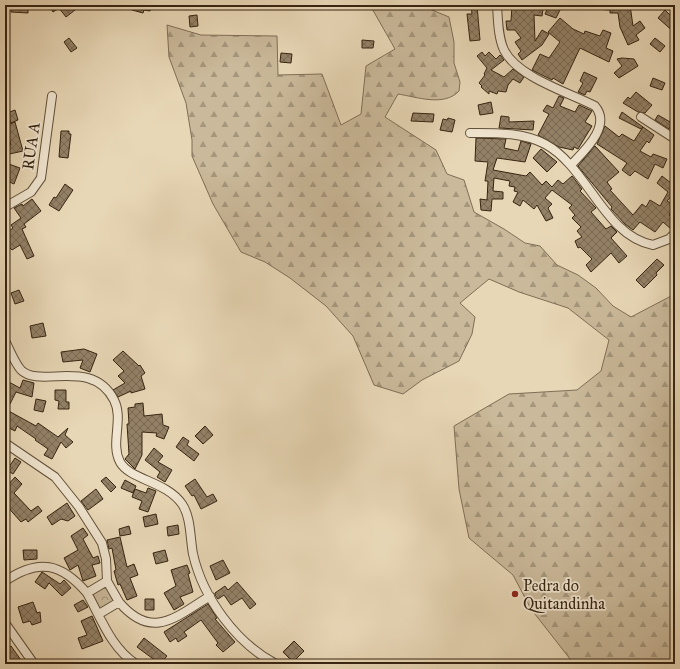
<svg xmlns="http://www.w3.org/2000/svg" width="680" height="669" font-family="'IM FELL Great Primer',serif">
	<defs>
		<pattern id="forest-firs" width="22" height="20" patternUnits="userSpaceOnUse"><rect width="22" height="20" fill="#cab99a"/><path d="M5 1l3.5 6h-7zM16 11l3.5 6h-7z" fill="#a5967c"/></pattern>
		<pattern id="park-crowns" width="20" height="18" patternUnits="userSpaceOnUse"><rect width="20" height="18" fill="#cab99a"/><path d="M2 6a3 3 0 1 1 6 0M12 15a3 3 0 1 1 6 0" fill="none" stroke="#a5967c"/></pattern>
		<pattern id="building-cross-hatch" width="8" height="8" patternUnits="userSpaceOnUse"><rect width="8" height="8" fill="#938167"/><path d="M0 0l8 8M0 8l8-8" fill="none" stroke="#796953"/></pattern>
	</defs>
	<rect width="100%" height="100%" fill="#e8d7b6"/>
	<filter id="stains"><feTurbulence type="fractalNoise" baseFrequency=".005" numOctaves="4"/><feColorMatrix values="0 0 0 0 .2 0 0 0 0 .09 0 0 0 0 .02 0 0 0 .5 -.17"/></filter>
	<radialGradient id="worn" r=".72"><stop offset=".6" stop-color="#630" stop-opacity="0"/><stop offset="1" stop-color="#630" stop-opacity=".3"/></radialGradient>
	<!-- forest -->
	<path fill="url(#forest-firs)" stroke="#806e56" d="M370,5H420L449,17L454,42V63L460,82L459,91C444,107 417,97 398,94L385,117L436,150L447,174L464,180L474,212L504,229L525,243L540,246L557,265L578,275L596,288L613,306L631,317L675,294V664H574L531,609L513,575L469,538L459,489L454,426L509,394L577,390L601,371L609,340L568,308L519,292L489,279L460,303L475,317L472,334L459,361L422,380L403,394L374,385L353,336L326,306L290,278L265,262L241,252L213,204L192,156V140L186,103L169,57L167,25L201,35L277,36L278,75L322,74L341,125L361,114L366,66L395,49Z"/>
	<!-- park -->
	<path fill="url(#park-crowns)" stroke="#806e56" d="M105,588L108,589L114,601L102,609L99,608L92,595L98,590Z"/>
	<!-- building -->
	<path fill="url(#building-cross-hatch)" stroke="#362411" d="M11,5H28V13L11,12Z
		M49,5H71L75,10L66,17L59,8L53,12Z
		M133,5H152L150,11L144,10L143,13L132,10Z
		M471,5H477L480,40L470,41L467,14H472Z
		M512,5H537V9H543L542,16L534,15L535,41L542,30L549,34L542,45L522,60L518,54L521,51L515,42L521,38L515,30H507L506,21H511Z
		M549,5L560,10L556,18L545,14Z
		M593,5H630L633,26L640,21L645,28L636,35L639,40L628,45L620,27L618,13H610V10L593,9Z
		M665,10L675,20V33L658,18Z
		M197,15L198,26L190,27L189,16Z
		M560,18L573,29L584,34L585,31L600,36L603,30L611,33L606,48L613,51L609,62L580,48L563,84L553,78L552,80L532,70L540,54L549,58L560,42L548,32Z
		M69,38L77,48L71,52L64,42Z
		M655,38L665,46L660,52L650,44Z
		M362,40L374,41L373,48H362Z
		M482,52L485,56L489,52L496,59L500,55L504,60L491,70L504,77L513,69L524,77L520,83L513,79L508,85L506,92L498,91L497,94L489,91V94L481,87L482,86L479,83L485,75L484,74L487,68L477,56Z
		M281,53L292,54L291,63L280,62Z
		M622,58L634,59L638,66L619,78L614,73L622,66L617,59Z
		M584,72L597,78L590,92L587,91L585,95L578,92L583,83L580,81Z
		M653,78L665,83L662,90L650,86Z
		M636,92L652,105L645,113L638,112L623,103L628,97L630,99Z
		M559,96L564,98L560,106L575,112L579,105L592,111L585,122L592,126L578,149L574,147L573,150L559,147L538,135L549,114L543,111L547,105L553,108Z
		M491,102L493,113L480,115L478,105Z
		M15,110L18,120L11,123L7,113Z
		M622,112L643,127L641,129L619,118Z
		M413,113L434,114L433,122L411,121Z
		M658,115L672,123L669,129L655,120Z
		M501,116L509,117V122L534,121L533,130L499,128Z
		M448,118L455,120L452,132L440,130L443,119L447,120Z
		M15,122L23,151L5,155V147L11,145L7,131L5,132V125Z
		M605,126L619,137L622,134L634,141L643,127L654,135L649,143L647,141L640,151L651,157L653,154L667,159L663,168L655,164L648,179L635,171L630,176L622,170L627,163L597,144Z
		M61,131H69V134H71L68,158L59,157Z
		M476,138L506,139L504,148L518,151L521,141L531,144L525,162L497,158L493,170L526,176L530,172L542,185L546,181L552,187L558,180L563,184L572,176L582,189L580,191L596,208L591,212L606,229L611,226L617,232L611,238L627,256L619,263L611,253L591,272L586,265L592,259L580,247L578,248L575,241L582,237L577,231L581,227L572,218L575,215L569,208L572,205L552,190L545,198L552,204L548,208L553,218L546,221L537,205L534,209L523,200L520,206L513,202L518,192L514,191L515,187L509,186L510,181L494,178L493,191L503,192V199H492L491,211L481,210L480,199L487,200L488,181H485L488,162L475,161Z
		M595,146L619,172L607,182L612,189L610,190L633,215L642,204L646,207L650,200L660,206L668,192L657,183L662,176L671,183L675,178V192L667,201L674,205L669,215L675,220V228L671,229L663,222L655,232L640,222L633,230L625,224L611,209L612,207L578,166Z
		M541,149L557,162L547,172L533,158Z
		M6,163L20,168L14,184L5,180Z
		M65,184L73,190L59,211L49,205L54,197L56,198Z
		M32,199L41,211L24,224L26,227L22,229L34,256L27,259L20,245L12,250L8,246L5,248V234L13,228L11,225L21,218L14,208L22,204L23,206Z
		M657,259L664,265L656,273L657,275L644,288L636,280Z
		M19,290L24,301L15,304L11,293Z
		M43,323L46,336L32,338L30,326Z
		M84,349L97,354L90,372L80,368L83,360L63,362L61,352Z
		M123,351L139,366L140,365L145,373L141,376L145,389L131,393V391L118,397L113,390L125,383L118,376L124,371L113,360Z
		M5,380L20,388L23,380L34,383L32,397L16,392L10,404L5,403Z
		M55,390H66V402H69V409H58L59,401L55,400Z
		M36,399L46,401L43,412L34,410Z
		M143,403L144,416L162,414L163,425L169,427L164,439L156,436L157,433L142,432V455L135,469L125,459L129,454L127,424H129L128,408L135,407V404Z
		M5,409L36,426L38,423L58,437L68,428L65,435L73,442L66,448L61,442L52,459L44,455L48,449L35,440L36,439L17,426L15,431L5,426Z
		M205,426L213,435L203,444L195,436Z
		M183,437L189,441L187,445L199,454L194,461L176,447Z
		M154,448L163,456L158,462L172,470L165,482L157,477L160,472L145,460Z
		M15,458L21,462L13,474L7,470Z
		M15,477L22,484L14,493L31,511L38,506L42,511L28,522L26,519L21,522L5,504V482L8,485Z
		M106,477L116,487L111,492L101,481Z
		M195,479L207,497L213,494L217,501L201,509L194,495L192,496L185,486Z
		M125,480L136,486L133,493L121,488Z
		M148,488L156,491L148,512L139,509L142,501L132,497L135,489L146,493Z
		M96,489L103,499L88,510L81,501Z
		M67,503L75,516L68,521L61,519L52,525L47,517Z
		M156,514L158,524L145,527L143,517Z
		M178,525L179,534L168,536L167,527Z
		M129,526L131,534L120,536L119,529Z
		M83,528L88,535L83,539L93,558L98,556L100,563L92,565L96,576L83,581L78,565L70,570L64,558L78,550L71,536Z
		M120,537L127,567L134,564L138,575L130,578L137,596L127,600L120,584L118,585L114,571L116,570L112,548L109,549L107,540Z
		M23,550H37V559L24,560Z
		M165,550L168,561L156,564L153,553Z
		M223,560L230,573L216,580L210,566Z
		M187,565L190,573L188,574L193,592L180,597L184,604L174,610L164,593L176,586L171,570Z
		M42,572L60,584L64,580L71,588L62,596L49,583L45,589L35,582Z
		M237,582L256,604L250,609L242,598L231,605L224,595L218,599L215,595V593L225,586L228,590Z
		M145,599H154V610H145Z
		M83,600L88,607L78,612L74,605Z
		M33,602L37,613L40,612L41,622L32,625L30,621L23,623L18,607Z
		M208,604L217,618L215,619L235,642L223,652L216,645L218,643L201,620L184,632L187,636L178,642L176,638L170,642L164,632Z
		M92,616L103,641L82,649L78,638L87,635L81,621Z
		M144,638L167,656L160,664L137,647Z
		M294,641L304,651L293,662L283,652Z
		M11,646L21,660L16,664H9L5,658V650Z"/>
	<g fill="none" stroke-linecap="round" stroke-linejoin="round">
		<defs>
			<path id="minor" d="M497,5C498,20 498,37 504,50C517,77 570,93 595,106C612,126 584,151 571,165
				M641,117L675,139
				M470,133C496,133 522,132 545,144C588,167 604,236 653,245L669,239L675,233
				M5,207L31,192L41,178L52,96
				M5,341C10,350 14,362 21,370C40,389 92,357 114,400C124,419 110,443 120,462C130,480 166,481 182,504C191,517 190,538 193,554C203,598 236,643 276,664
				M5,443L55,477L79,507L102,543L106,559L107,581
				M5,581C39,558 61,563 87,593
				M119,602C152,641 176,617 210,596
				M99,614L119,602L107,581L87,593C101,618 111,648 136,664
				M5,623L34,664"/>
		</defs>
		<!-- minor casing -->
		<use href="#minor" stroke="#62513a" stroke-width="10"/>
		<!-- minor -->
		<use href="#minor" stroke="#f0e5d0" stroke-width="8"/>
	</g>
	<!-- markers -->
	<circle fill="#8f2418" stroke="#f0e5d0" stroke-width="1.5" cx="515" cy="594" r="4"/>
	<g text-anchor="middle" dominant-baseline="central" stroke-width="3.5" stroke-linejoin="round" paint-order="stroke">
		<!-- street labels -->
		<g font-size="16" fill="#362411" stroke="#f0e5d0">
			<text transform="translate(31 146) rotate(-82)">RUA A</text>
		</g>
		<!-- poi labels -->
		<g font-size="16" fill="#362411" stroke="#f0e5d0" text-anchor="start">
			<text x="523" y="585">Pedra do<tspan x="523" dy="18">Quitandinha</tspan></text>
		</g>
	</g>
	<!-- margin -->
	<rect width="680" height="669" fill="none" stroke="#e8d7b6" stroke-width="20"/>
	<rect x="6" y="6" width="668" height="657" fill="none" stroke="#362411" stroke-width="2"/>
	<rect x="10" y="10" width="660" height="649" fill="none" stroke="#362411"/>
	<rect width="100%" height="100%" filter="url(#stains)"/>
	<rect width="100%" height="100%" fill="url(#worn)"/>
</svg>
